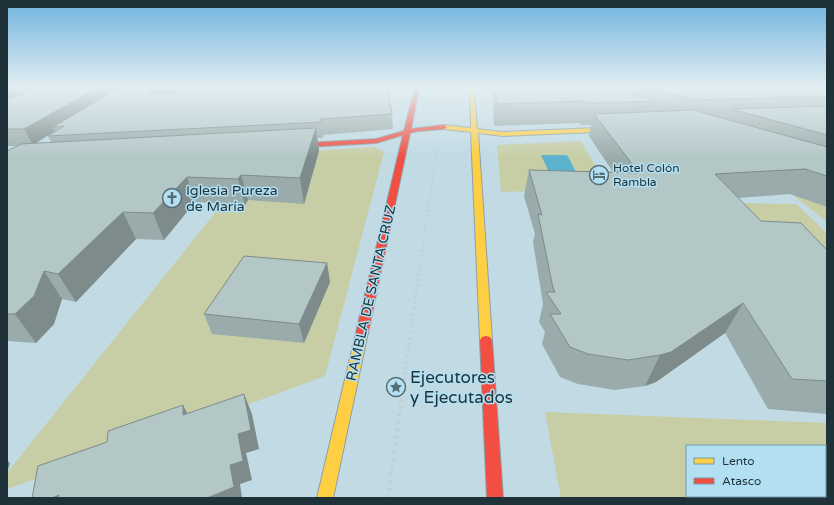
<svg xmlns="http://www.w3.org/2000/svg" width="834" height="505" font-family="'Varela Round',sans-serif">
	<rect width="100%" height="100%" fill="#c1dae3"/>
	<!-- green -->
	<path fill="#c7cea5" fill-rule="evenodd" d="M195,88H251L238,100L181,99Z
		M581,141L609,189L501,192L497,145Z
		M375,147L384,152L325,376L193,425L7,489V473L262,154Z
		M827,183V222L794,196Z
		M740,203L796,204L827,233V278Z
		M545,412L827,423V498H561ZM687,446H825V496H687Z"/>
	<!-- water -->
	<path fill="#5bb2cf" d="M541,155H567L581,181H553Z"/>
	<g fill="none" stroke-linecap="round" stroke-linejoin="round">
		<defs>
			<path id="slow" d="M470,88H474L477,129L503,132L620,127L623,129L620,131L503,136L478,133L492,340L490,343L486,344L482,343L480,340L471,132L444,129L441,127L444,125L471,128Z
				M361,333L365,334L367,337L333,498H317L355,337L357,334Z"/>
			<path id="jam" d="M415,88H419L411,129L444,125L447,127L444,129L418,131L410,133L367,337L365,340L361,341L357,340L355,337L403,135L376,143L289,148L286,146L289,144L376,139L404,131Z
				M486,336L490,337L492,340L503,498H487L480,340L482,337Z"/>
		</defs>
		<!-- slow casing -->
		<use href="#slow" stroke="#8da0a8" stroke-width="2"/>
		<!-- jam casing -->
		<use href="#jam" stroke="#8da0a8" stroke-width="2"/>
		<!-- path-far3 -->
		<path stroke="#c7ced1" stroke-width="2" stroke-dasharray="1.5 2.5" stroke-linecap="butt" d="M429,202L436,154L433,149"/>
		<!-- path-far2 -->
		<path stroke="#c7ced1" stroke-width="2.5" stroke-dasharray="2 3" stroke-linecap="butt" d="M418,281L429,201"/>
		<!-- path-far1 -->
		<path stroke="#c7ced1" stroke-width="3" stroke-dasharray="2.5 3.5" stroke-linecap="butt" d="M404,381L418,280"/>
		<!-- path -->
		<path stroke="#c7ced1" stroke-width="4" stroke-dasharray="3 4.5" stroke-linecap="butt" d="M388,498L404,380"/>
		<!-- slow -->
		<use href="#slow" fill="#ffcf43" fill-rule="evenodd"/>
		<!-- jam -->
		<use href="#jam" fill="#f24e42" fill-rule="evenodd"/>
	</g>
	<!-- wall -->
	<path fill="#9aabab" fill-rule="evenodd" d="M7,88L174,93L392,114L393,129L323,135V138H317L319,151L304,204L248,200L245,205L195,202L164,240L136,239L76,302L62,299L54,324L36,343L7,341V151L17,146H7ZM55,131L56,132L48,136L51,142L36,143Z
		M492,88H827V207L790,194L738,198L761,221L827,250V414L768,409L725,333L656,382L645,386L615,390L578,384L560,377L542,344L545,332L539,322L543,304L533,242L535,234L524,196L529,170L613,172L589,136L591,125H581L580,123L494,126Z
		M327,263L330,282L304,343L212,334L204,314Z"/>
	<!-- shaded-wall -->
	<path fill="#7d8b8b" d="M9,88H50L7,106V89Z
		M97,88H126L53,127L55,131L33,145L24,129Z
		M157,88H182L152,109L147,94Z
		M316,128L319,151L304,204L300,178Z
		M241,175L248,200L245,205L238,179Z
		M187,177L195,202L164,240L153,213Z
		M123,212L136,239L76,302L58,274Z
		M327,263L330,282L304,343L299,324Z
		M44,271L62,299L54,324L36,343L15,314Z
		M743,303L725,333L656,382L645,386L660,355Z
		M244,394L252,414L259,449L246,453L252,480L240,484L242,498H207L230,465L238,434Z
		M183,405L193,425L183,415Z
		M7,460L10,463L7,473Z
		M59,495L61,498H52Z"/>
	<!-- building -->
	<path fill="#b3c7c7" stroke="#7d8b8b" d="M38,88H97L24,129H7V100Z
		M119,88H157L147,94L310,89V88H388L392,114L321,119V122L48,136L64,126L53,127Z
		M495,88H609L657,101L586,103L584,101L497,104Z
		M649,88H827V96L695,100Z
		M827,106V135L731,109Z
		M693,110L827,147V176L805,169L715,174L761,221L801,223L827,250V381L792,379L743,303L671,352L660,355L628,360L588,354L570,347L550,314H561L546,292H555L553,288L538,214L542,215L529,170L639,173L594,114Z
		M316,128L300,178L241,175L238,179L187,177L153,213L123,212L58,274L44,271L34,296L15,314H7V151L21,144Z
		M244,256L327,263L299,324L204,314Z
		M244,394L251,430L238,434L243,461L230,465L234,487L207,498H58L59,495L52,498H32L38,466L107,442L108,431L183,405V415Z"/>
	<!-- sky -->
	<linearGradient id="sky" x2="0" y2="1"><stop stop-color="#6fb3de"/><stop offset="0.55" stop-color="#e3eef2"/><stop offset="1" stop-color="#e3eef2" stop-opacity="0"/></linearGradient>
	<rect width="834" height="159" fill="url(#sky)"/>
	<!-- icons -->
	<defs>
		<symbol id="hotel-ring" viewBox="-11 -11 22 22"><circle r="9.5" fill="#b2e0f2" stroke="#586d74" stroke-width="1.5"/><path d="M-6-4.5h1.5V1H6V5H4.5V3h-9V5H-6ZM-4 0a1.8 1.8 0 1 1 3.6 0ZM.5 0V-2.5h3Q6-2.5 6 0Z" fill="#586d74"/></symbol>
		<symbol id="church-ring" viewBox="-11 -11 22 22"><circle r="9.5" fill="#b2e0f2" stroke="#586d74" stroke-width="1.5"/><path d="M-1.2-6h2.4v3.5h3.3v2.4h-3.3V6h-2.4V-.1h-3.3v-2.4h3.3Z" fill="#586d74"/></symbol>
		<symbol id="sight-ring" viewBox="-11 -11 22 22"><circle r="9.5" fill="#b2e0f2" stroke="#586d74" stroke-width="1.5"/><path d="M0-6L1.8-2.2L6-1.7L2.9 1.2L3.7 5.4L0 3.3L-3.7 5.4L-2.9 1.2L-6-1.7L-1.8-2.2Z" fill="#586d74"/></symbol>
	</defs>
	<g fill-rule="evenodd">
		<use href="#hotel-ring" x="588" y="164" width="22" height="22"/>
		<use href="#church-ring" x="161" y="187" width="22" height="22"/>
		<use href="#sight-ring" x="385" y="376" width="22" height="22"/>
	</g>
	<g text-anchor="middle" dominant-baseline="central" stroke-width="3" stroke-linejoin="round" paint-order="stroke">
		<!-- far-poi labels -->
		<g font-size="12" fill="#1f3239" stroke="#b2e0f2" text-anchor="start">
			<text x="613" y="168">Hotel Colón<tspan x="613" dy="14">Rambla</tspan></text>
		</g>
		<!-- poi labels -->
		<g font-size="14" fill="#1f3239" stroke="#b2e0f2" text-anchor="start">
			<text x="186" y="190">Iglesia Pureza<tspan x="186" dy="16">de María</tspan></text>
		</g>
		<!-- street labels -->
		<g font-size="14" fill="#1f3239" stroke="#b2e0f2">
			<text transform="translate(371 293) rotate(-77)">RAMBLA DE SANTA CRUZ</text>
		</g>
		<!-- near-poi labels -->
		<g font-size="17" fill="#1f3239" stroke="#b2e0f2" text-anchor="start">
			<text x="410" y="377">Ejecutores<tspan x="410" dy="20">y Ejecutados</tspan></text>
		</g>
	</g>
	<!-- border -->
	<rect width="834" height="505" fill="none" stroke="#1f3239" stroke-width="16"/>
	<!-- legend -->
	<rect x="686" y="445" width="140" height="52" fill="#b2e0f2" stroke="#779aa8"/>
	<rect x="694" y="458" width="20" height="6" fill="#ffcf43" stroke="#779aa8"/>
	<text x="722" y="465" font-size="12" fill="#1f3239">Lento</text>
	<rect x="694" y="478" width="20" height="6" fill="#f24e42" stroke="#779aa8"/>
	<text x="722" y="485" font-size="12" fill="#1f3239">Atasco</text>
</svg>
